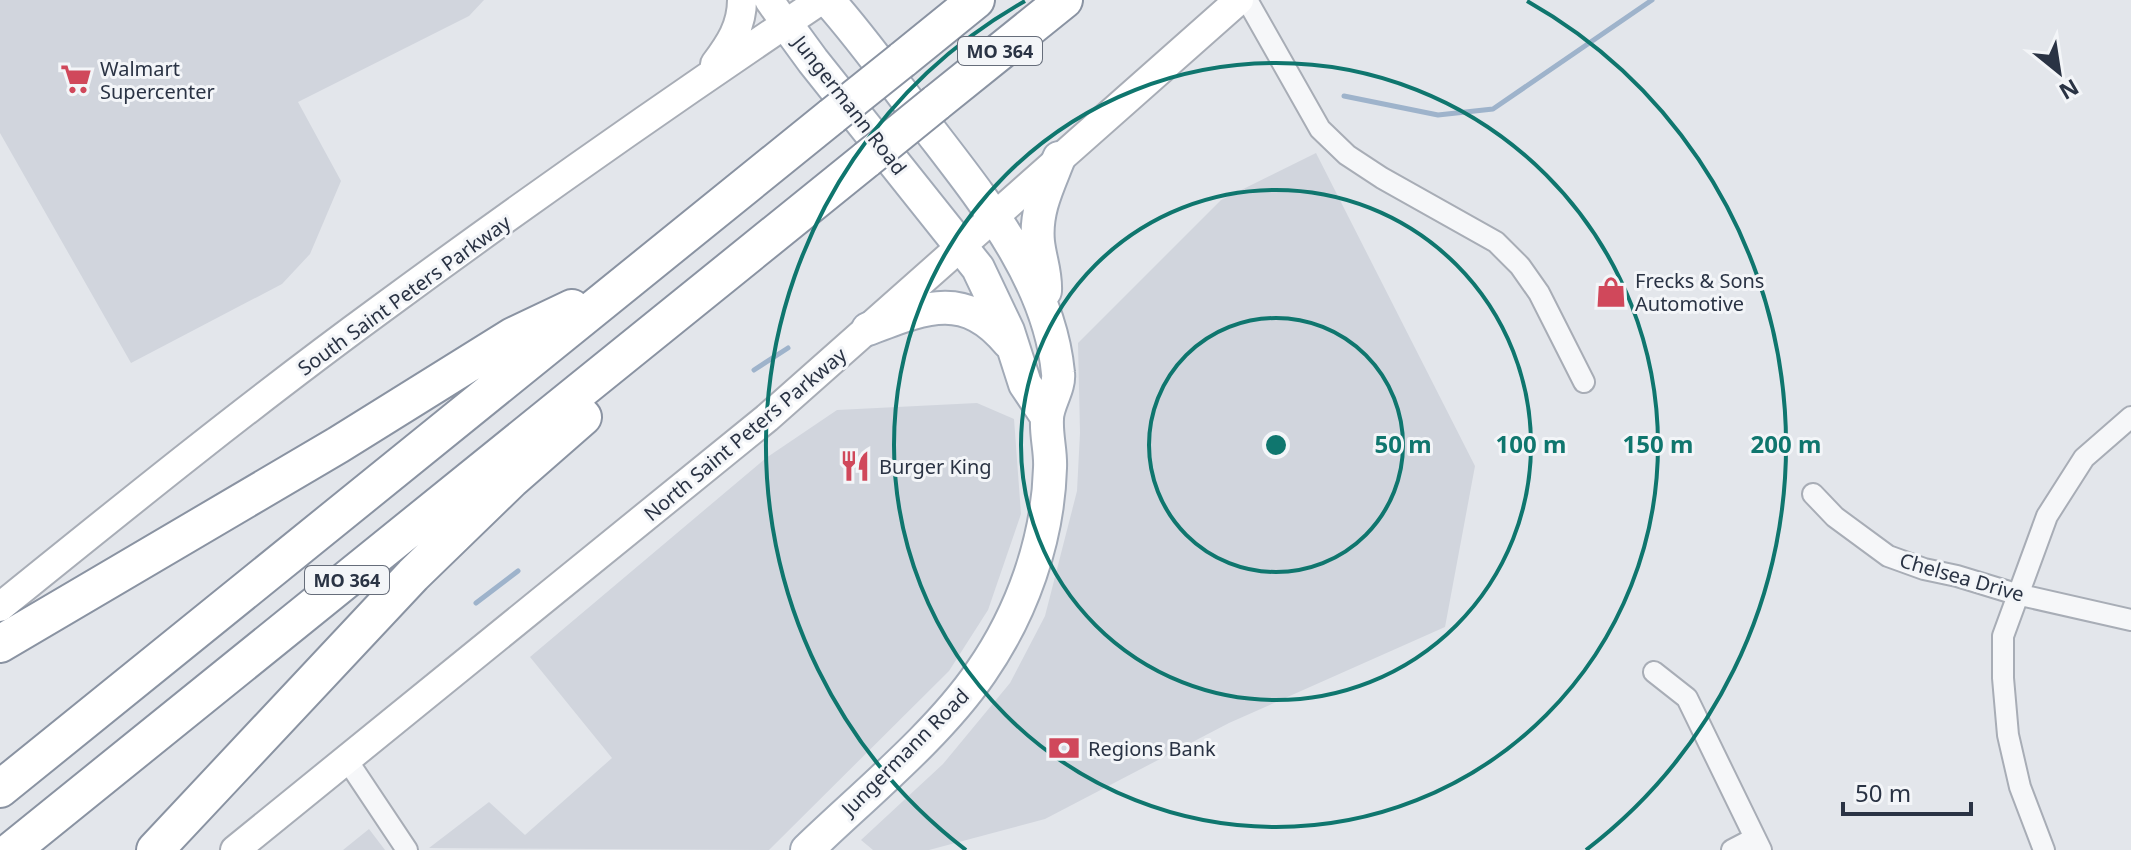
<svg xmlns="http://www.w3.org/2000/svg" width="2131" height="850" font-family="'Noto Sans',sans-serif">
	<rect width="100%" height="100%" fill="#e3e6eb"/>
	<!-- built -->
	<path fill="#d1d5dd" d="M0,0H484L469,16L298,102L341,181L310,254L282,284L131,363L0,133Z
		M1316,153L1475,466L1445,627L1229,723L1045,819L929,850H873L861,840L943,764L1010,683L1045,616L1077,491L1080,433L1078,343L1221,200Z
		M977,403L1014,419L1021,514L988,610L949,671L769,850L429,848L489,802L525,835L612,758L530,657L766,458L837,410Z
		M369,829L385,850H343Z"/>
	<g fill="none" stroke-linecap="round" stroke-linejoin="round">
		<!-- stream -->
		<path stroke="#9eb3cb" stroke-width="5" d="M1344,96L1438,115L1493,109L1652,0
			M754,370L788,348
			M476,603L518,571"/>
		<defs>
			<path id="minor" d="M1247,0L1320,129L1347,155L1382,178L1496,242L1520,266L1539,293L1584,382
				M1813,494L1835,517L1888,556L1924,569L1957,576L2016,594L2131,620
				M1654,672L1687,698L1761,850
				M347,760L407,850
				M1732,850L1755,838
				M2044,850L2020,787L2008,735L2003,678V636L2047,516L2084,458L2131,417"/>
			<path id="secondary" d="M769,0L786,24
				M715,64C730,44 742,26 742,0
				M0,607C125,506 251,404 381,309C525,203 672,100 821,0
				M235,850L767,418L1239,0"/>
			<path id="primary" d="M786,24L813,61L978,268L1008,331L1025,384L1047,417
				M1045,291C1046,273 1040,260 1038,242C1035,211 1048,186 1059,158
				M868,329C923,308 965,289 1009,343
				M807,850C863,796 938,735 981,672C1022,613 1048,540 1050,468C1051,452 1046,436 1047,419C1047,404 1060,388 1058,373C1049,276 978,194 922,120C891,79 862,38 828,0"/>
			<path id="motorway" d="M902,60L976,0
				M936,103L1064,0
				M0,644L338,445L513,336L572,308
				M0,789L832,116
				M12,850L867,159
				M155,850L413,575L511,480L583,417"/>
		</defs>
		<!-- minor casing -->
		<use href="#minor" stroke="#a8adb6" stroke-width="24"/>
		<!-- secondary casing -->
		<use href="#secondary" stroke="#a8adb6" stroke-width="32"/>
		<!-- primary casing -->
		<use href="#primary" stroke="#a2aab7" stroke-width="36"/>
		<!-- motorway casing -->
		<use href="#motorway" stroke="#8a93a2" stroke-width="40"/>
		<!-- minor -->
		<use href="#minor" stroke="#f6f7f9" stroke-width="20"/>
		<!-- secondary -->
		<use href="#secondary" stroke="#fff" stroke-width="28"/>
		<!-- primary -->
		<use href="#primary" stroke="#fff" stroke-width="32"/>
		<!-- motorway -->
		<use href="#motorway" stroke="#fff" stroke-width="36"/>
		<defs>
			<path id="motorway-bridge" d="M832,116L902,60
				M867,159L936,103"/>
		</defs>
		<!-- motorway-bridge casing -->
		<use href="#motorway-bridge" stroke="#8a93a2" stroke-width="40" stroke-linecap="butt"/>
		<!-- motorway-bridge -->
		<use href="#motorway-bridge" stroke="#fff" stroke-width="36"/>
	</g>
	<!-- distance rings -->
	<g fill="none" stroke="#0f766e" stroke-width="4">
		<circle cx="1276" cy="445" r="127"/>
		<circle cx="1276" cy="445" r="255"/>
		<circle cx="1276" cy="445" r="382"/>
		<path d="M966 850A510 510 0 0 1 1025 1M1527 1A510 510 0 0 1 1586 850"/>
	</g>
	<!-- icons -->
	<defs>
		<symbol id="supermarket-bare" viewBox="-9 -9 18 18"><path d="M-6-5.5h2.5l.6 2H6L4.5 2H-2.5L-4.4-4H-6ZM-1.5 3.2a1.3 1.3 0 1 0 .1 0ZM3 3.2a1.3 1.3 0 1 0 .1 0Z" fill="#d0485b" stroke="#f3f5f8" stroke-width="2.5" paint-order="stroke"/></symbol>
		<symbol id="shop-bare" viewBox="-9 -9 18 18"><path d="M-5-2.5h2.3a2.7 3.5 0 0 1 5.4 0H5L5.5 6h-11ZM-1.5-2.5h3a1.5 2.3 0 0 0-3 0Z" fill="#d0485b" stroke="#f3f5f8" stroke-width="2.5" paint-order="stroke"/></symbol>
		<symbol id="restaurant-bare" viewBox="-9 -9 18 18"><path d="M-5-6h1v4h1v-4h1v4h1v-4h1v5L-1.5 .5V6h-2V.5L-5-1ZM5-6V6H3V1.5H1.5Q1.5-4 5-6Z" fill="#d0485b" stroke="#f3f5f8" stroke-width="2.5" paint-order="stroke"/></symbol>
		<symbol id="bank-bare" viewBox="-9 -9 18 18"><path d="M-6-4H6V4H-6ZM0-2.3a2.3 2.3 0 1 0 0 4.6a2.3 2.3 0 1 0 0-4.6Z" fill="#d0485b" stroke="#f3f5f8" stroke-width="2.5" paint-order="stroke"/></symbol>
	</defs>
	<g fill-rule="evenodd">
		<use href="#supermarket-bare" x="54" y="57" width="44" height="44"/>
		<use href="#shop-bare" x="1589" y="270" width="44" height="44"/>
		<use href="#restaurant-bare" x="833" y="444" width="44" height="44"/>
		<use href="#bank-bare" x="1042" y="726" width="44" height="44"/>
	</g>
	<g text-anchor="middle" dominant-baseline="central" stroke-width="6" stroke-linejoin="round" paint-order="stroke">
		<!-- shield labels -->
		<g fill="#f3f5f8" stroke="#666d7a" stroke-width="2">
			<rect x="958" y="37" width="84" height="28" rx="6"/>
			<rect x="305" y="566" width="84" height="28" rx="6"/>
		</g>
		<g font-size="18" font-weight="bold" fill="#2a3344">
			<text x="1000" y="51">MO 364</text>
			<text x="347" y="580">MO 364</text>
		</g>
		<!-- poi labels -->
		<g font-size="20" fill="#2a3344" stroke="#f3f5f8" text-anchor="start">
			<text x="100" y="68">Walmart<tspan x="100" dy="23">Supercenter</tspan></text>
			<text x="1635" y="280">Frecks &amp; Sons<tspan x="1635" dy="23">Automotive</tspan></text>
			<text x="879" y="466">Burger King</text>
			<text x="1088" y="748">Regions Bank</text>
		</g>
		<!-- street labels -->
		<g font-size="20" fill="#2a3344" stroke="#f3f5f8">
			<text transform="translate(850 105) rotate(52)">Jungermann Road</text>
			<text transform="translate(404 295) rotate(-36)">South Saint Peters Parkway</text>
			<text transform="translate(745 434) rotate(-40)">North Saint Peters Parkway</text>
			<text transform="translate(1962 577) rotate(16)">Chelsea Drive</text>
			<text transform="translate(905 752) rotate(-45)">Jungermann Road</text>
		</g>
	</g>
	<circle cx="1276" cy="445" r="12" fill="#0f766e" stroke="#f3f5f8" stroke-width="4"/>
	<g font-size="24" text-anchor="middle" font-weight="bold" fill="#0f766e" stroke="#f3f5f8" stroke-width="6" stroke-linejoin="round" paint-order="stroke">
		<text x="1403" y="453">50 m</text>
		<text x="1531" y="453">100 m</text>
		<text x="1658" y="453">150 m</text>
		<text x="1786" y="453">200 m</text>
	</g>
	<!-- north arrow -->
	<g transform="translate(2059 72) rotate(150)" stroke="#f3f5f8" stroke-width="6" paint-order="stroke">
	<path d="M0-6L14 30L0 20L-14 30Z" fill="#2a3344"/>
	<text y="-12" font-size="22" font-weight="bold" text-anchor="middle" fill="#2a3344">N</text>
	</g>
	<!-- scale -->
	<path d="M1843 802v12h128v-12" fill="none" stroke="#2a3344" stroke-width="4"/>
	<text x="1855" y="802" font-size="24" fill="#2a3344" stroke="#f3f5f8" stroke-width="6" paint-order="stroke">50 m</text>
</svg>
